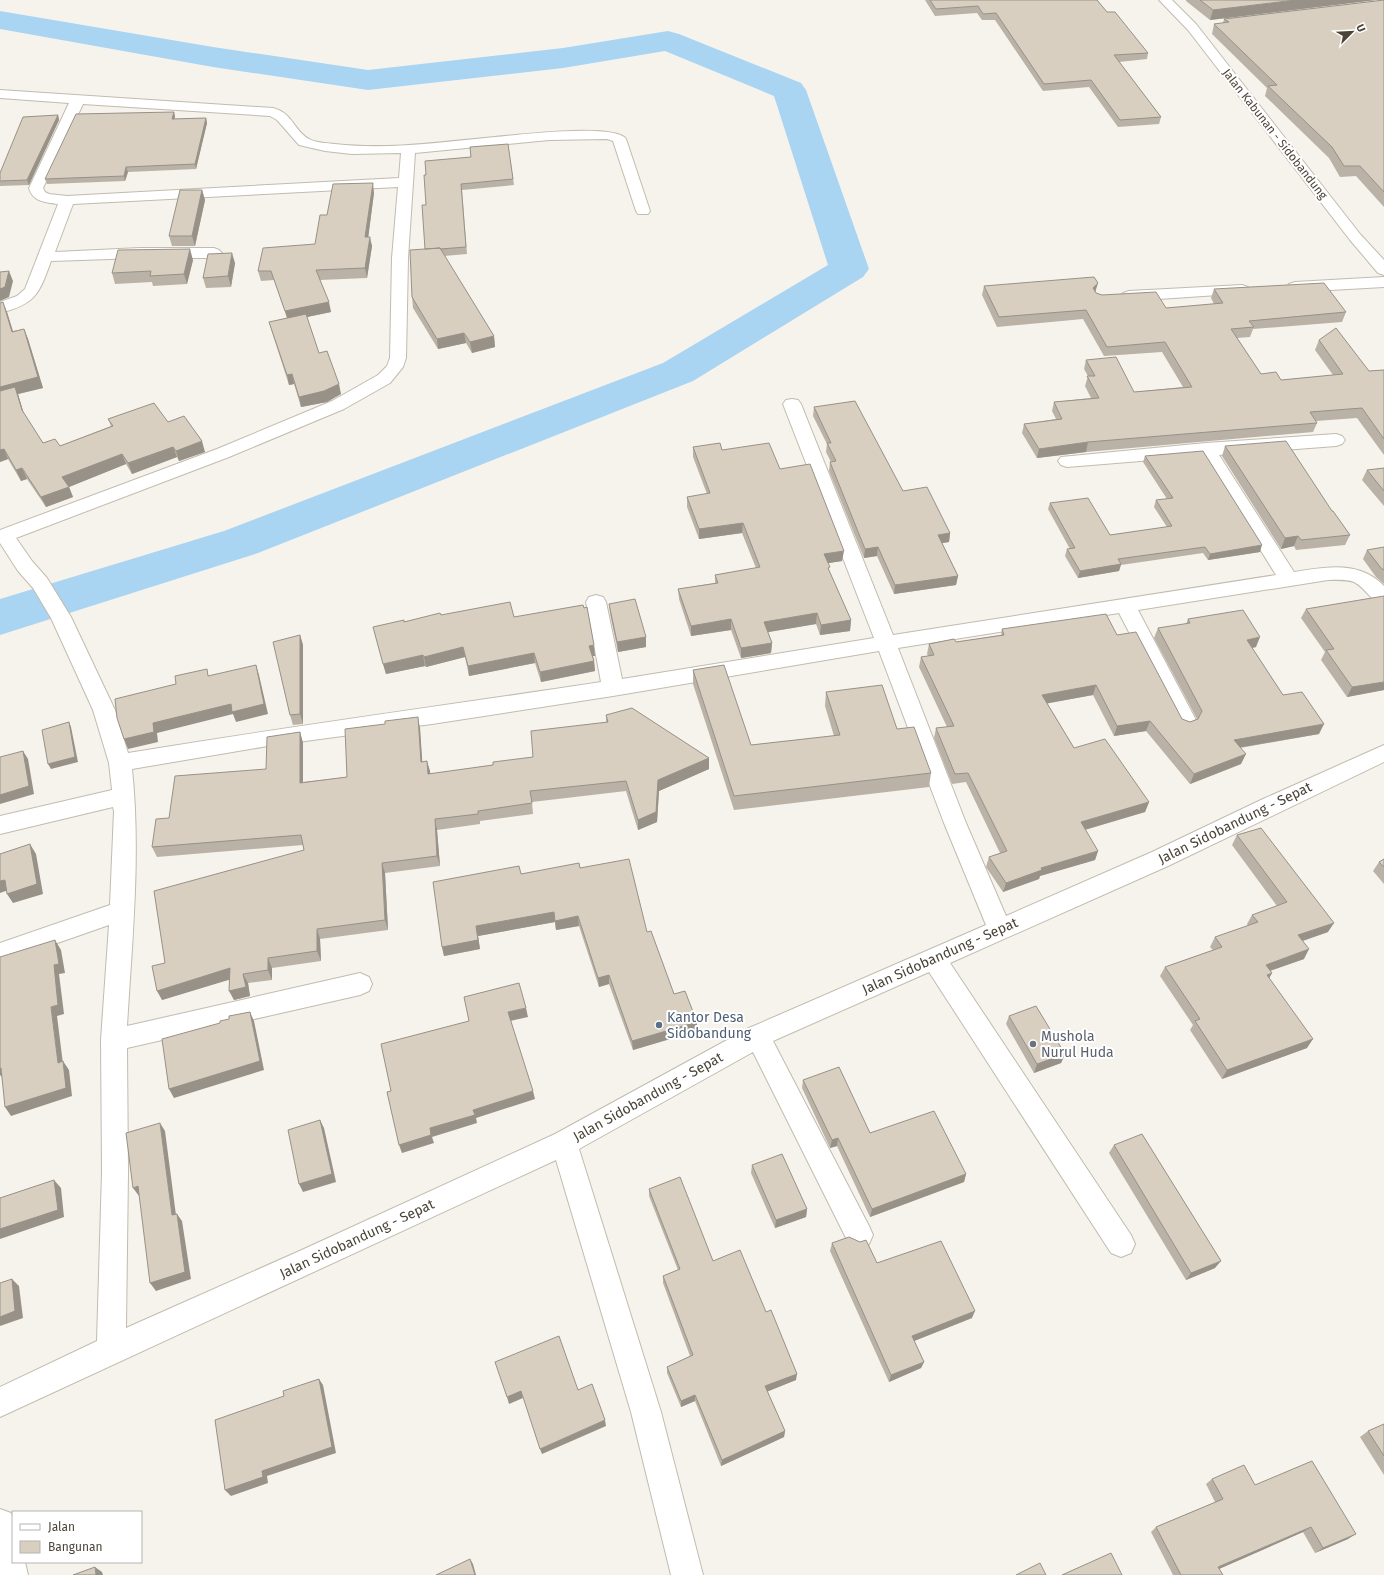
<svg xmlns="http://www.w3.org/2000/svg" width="1384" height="1575" font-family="'Fira Sans',sans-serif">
	<rect width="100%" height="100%" fill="#f6f3ec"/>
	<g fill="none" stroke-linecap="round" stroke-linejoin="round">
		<!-- river -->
		<path fill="#a9d4f2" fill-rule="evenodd" d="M0,11L213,47L368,70L563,48L668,31L679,34L801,83L806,90L869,269L863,277L693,381L258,553L0,635V599L224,531L663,363L828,265L774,96L665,51L563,68L368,90L213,67L0,29Z"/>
		<defs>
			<path id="minor" d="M1159,0H1172L1196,24L1360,234L1384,260V275L1378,273L1350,240L1188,30Z
				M0,90L273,108C293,113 294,131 309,139C316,143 327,143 335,144C388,150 443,142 495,137C517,135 615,123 626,139L650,211L648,214H638L636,211L613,141L607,139L549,140L415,153L408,258L406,358L403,367L390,383L344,409L229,457L16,538L32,561L47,578L71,617L115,710L128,753C285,727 444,706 601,682L586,602L589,597L596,595L603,597L606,602L622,679L874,638L783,404L786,400L792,399L798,400L801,404L893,635L1276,575L1202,456L1067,467L1061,465L1058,461L1061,457L1206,443L1336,434L1342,436L1345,440L1342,444L1336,446L1219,455L1294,572C1326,567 1359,560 1384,586V606C1371,602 1366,588 1354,582C1346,579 1336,580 1328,580L1138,610L1197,722L1193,728L1186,730L1179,728L1119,613L898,648L966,823L1006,916L1152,852L1263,799L1384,745V762L1168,866L950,963L1131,1235L1135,1244L1131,1253L1121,1257L1111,1253L929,972L773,1041L869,1226L873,1235L869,1244L859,1248L849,1244L753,1052L579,1149L661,1412L703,1575H671L631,1412L556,1160L0,1417V1387L97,1341L102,1172L101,1040L109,925L0,963V943L110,905L114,811L113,807L0,834V816L112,790L109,763L93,710L51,618L33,588L18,571L0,543V530L217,449L332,401L378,375L387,366L390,358L392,258L398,187L73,204L55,252L140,248H214L219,250L222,253L219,256L214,258H140L51,261C39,294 36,304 0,313V302L17,296L25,289L58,204C45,202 33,202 29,188L69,103L0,98ZM83,104L270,116L277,120L299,145L325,151L352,154L401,153L399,178L67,196L49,194L45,192L43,188ZM879,651L944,823L986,925L749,1028L555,1134L304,1249L126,1328L128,1172L127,1048L360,995L369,991L372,984L369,977L360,973L127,1026C132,941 141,854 132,769L268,746L432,724L613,696Z
				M1384,277V287L1295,292L1289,290L1287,287L1289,284L1295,282Z
				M1242,285L1248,287L1250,290L1248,293L1129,301L1123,299L1121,296L1123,293L1129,291Z
				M0,1509L11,1513L13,1518V1562H25L28,1575H0Z"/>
		</defs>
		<!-- minor casing -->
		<use href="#minor" stroke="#c2bbae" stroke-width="2"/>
		<!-- minor -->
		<use href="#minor" fill="#fff" fill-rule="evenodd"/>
	</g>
	<!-- wall -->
	<path fill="#bab2a6" d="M925,0H1097L1107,12L1148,53L1147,59L1119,62L1161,117L1159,124L1118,127L1089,87L1043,91L995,20H982L977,13L935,16Z
		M1186,0H1376L1210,20L1186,1Z
		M1384,0V207L1356,176L1340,177L1329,158L1265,96L1267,88L1212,34L1214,24L1223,23L1224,19Z
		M174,112L175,117L174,119L206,118L207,123L196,169L128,172L125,181L47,184L45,179Z
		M58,115L59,120L29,185L0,186V173Z
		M508,144L514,185L462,190L467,254L444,256L494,336L495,347L472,353L466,343L438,349L413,308L412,297L425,249L426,205V175L471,157Z
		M202,190L205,200L195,246H172L169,236Z
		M374,193L368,237L372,246L367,278L320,280L331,312L307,317L319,353L341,394L327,402L301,407L294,384L289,385L272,332L269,322L287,318L274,280L261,281L258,271L315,244L327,215Z
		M193,260L187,284L153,286L152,282L115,284L112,273Z
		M235,263L231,287L206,288L203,278Z
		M984,286L1095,292L1096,293L1102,295L1166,308L1214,304L1211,298L1214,289L1346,312L1342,322L1253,329L1250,337L1237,338L1261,374L1281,380L1333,375L1315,350L1319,340L1369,371L1384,370V455L1357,418L1316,421L1317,423L1313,432L1086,452L1037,458L1022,433L1024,424L1056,419L1052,411L1054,402L1091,398L1085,386L1088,376L1084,369L1086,360L1134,392L1183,387L1162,352L1104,356L1083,319L997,327L982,295Z
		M7,312L13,331L24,329L28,339L43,388L18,394L24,415L43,443L60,446L111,426L108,419L168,422L205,452L179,461L177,457L132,474L126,464L69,487L73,497L46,507L27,479L21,481L8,459L0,462Z
		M814,407L903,491L950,533L949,542L942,543L958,576L956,585L894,594L877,556L864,558L829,471L830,462H831L826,452L827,444L813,416Z
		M1225,446L1332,511L1350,535L1345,545L1296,550L1294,546L1281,549L1222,456Z
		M693,447L722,450L780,469L842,561L828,563L829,571L851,620L850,631L820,635L816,624L768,632L772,643L771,653L741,658L731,630L691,636L679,599L678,589L715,583V575L756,568L742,533L699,539L687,507V497L707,494L693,457Z
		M1145,456L1260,552L1208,560L1203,553L1121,565L1119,571L1078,578L1065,556L1067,549H1070L1048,509L1050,503L1110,535L1167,527L1154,507L1156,500L1167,499L1143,462Z
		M1384,468V506L1362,480L1367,470Z
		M1384,547V584L1376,577L1363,559L1367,550Z
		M609,604L646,637V647L618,652L610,614Z
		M1306,609L1384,690L1347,697L1321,660L1325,652L1301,618Z
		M441,615L514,617L595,656H593L594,661L595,671L541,682L535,663L469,676L465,657L426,667L425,666L386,674L373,627L404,622Z
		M1188,619L1256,647L1252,648L1283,695L1319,734L1240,748L1241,764L1190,784L1146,731L1114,736L1093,695L1047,703L1074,748L1149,802L1145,812L1085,830L1098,851L1095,860L1040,876L1039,879L1003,892L986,867L989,857L1000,853L966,782L952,784L934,738L936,728L947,727L919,667L921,657L928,656L927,654L929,644L956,642L1001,635L1002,629L1117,635L1182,719L1190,722L1197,719L1154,638L1158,628L1186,624Z
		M300,635L303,645V724L293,725L290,715Z
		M693,670L751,745L834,736L825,706L826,692L897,729L931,773L929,787L734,810L693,684Z
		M606,715L709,758V769L659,791L657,822L638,830L626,791L532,802L533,814L480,821V824L437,830L440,866L385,873L388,930L320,939L321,961L272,968V980L248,983L250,996L234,1000L230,979L162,1000L165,963L304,850L303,845L157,857L152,847L169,818L266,769L300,732L303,743V782L347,777L420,728L422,762L427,761L430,774L493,765L533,757L606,723Z
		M1237,835L1328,932L1303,941L1304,959L1270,971L1272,973L1269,978L1307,1048L1222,1079L1190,1030L1193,1025L1160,976L1165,967L1213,950L1210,947L1215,937L1248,926L1247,924L1252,915L1277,906L1232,845Z
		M1384,859V884L1373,871L1379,862Z
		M580,868L647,932L674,994L697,1031L633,1050L609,984L599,987L579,926L556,930L555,922L478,936L480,949L444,956L442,947L521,874Z
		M1009,1016L1065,1054L1061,1063L1034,1073L1006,1024Z
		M803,1080L870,1133L966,1174L964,1182L870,1217L837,1146L830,1148L802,1088Z
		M1114,1145L1215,1268L1186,1280L1109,1153Z
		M752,1165L807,1209L806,1217L775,1228L751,1173Z
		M649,1189L713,1261L766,1312L796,1380L767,1391L785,1431L784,1437L721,1466L695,1401L681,1407L667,1373V1367L690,1356L663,1283V1276L678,1270L649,1196Z
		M832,1243L877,1263L972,1318L914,1341L924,1362L921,1368L889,1382L830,1251Z
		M1384,1424V1475L1360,1437L1368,1431Z
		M1212,1479L1255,1485L1348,1539L1315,1553L1303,1532L1219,1569L1223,1575H1173L1151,1532L1156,1527L1215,1502L1206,1484Z"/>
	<!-- shaded-wall -->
	<path fill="#979187" d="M1296,0H1376L1210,20L1213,10Z
		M174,112L175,117L173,124L172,119Z
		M58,115L59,120L29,185L27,180Z
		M206,118L207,123L196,169L195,164Z
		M126,167L128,172L125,181L124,176Z
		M373,183L374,193L367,247L365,237Z
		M202,190L205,200L195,246L192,236Z
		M370,237L372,246L367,278L365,268Z
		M190,249L193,260L187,284L184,274Z
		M232,253L235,263L231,287L228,276Z
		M9,271L13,281L9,297L0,301V289Z
		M1098,283L1095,293L1093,288Z
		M3,302L7,312L16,342L12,332Z
		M329,302L331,312L288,321L285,311Z
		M24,329L28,339L43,388L18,394L26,421L0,398V387Z
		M464,333L466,343L438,349L437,339Z
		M494,336L495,347L472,353L470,342Z
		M292,374L294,384L289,385L287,375Z
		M339,384L341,394L327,402L301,407L299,397Z
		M202,441L205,452L179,461L176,451Z
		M1088,442L1086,452L1037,458L1039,449Z
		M173,447L177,457L132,474L128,463Z
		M4,449L8,459L0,462V450Z
		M122,454L126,464L69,487L73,497L46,507L41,497L62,477Z
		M22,468L27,479L21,481L16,470Z
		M743,523L742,533L699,539V529Z
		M950,533L949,542L936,544L938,535Z
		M1298,536L1294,546L1281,549L1285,538Z
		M1262,545L1260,552L1208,560L1210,554Z
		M878,547L877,556L864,558L865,549Z
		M844,551L842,561L823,564L824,554Z
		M1121,564L1119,571L1078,578L1080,571Z
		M958,576L956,585L894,594L895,585Z
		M817,613L816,624L763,633L764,622Z
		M731,619V630L691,636V626Z
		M851,620L850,631L820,635L821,625Z
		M300,635L303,645V724L300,714Z
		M646,637V647L618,652L617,642Z
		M1260,637L1256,647L1243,650L1247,640Z
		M772,643L771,653L741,658V648Z
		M594,645L595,656H590L589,646Z
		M463,647L465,657L426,667L424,657Z
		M534,653L535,663L469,676L468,666Z
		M423,655L425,666L386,674L383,664Z
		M594,661L595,671L541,682L540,672Z
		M256,665L259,675L268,714L236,722L233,714L157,733L158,742L128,749L124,739Z
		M1384,682V690L1347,697L1352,687Z
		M1096,685L1093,695L1039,705L1042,695Z
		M418,717L420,728L423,772L421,762Z
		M1150,721L1146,731L1114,736L1117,726Z
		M69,722L71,727L78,762L51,769L48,764Z
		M1324,724L1319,734L1230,749L1234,740Z
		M300,732L303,743V793L300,783Z
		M23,751L28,759L34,794L0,804V795Z
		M1246,754L1241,764L1190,784L1194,774Z
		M709,758V769L659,791L657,822L638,830V820L658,780Z
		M427,761L430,771L431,784L428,774Z
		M1149,802L1145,812L1077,832L1081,822Z
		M435,819L437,830L440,866L437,856Z
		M30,844L36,854L43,894L13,903L7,894Z
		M1098,851L1095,860L1040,876L1039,879L1003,892L1006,883L1041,868Z
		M382,863L385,873L388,930L385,920Z
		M5,880L11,889L0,893V881Z
		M554,912L555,922L478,936L480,949L444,956L442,947L476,926Z
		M578,916L579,926L556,930L555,921Z
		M1334,923L1328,932L1293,944L1298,935Z
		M317,929L320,939L321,961L317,951Z
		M55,940L61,950L65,973L59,974L64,1014L57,1016L64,1072L58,1063L51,1007Z
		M1309,949L1304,959L1261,974L1266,965Z
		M268,958L272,968V980L268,970Z
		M230,968L235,978L162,1000L157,991Z
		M1272,973L1267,982V975Z
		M243,974L248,983L250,996L234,1000L229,991Z
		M609,975V984L599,987L598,978Z
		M526,1008L528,1017L510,1021L508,1012Z
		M250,1012L254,1021L264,1070L174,1098L169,1089Z
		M697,1022V1031L633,1050L632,1041Z
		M1313,1039L1307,1048L1222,1079L1227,1070Z
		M1065,1054L1061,1063L1034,1073L1037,1064Z
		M63,1061L69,1070L72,1096L11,1116L5,1107Z
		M0,1068H1L3,1078L0,1075Z
		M533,1091L535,1099L476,1118L477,1123L432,1137L434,1143L402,1153L399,1145L430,1128L473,1110Z
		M320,1120L324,1128L336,1182L303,1192L299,1184Z
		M160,1123L165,1131L177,1223L172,1215Z
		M838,1138L837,1146L830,1148L832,1140Z
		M966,1174L964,1182L870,1217L872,1209Z
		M54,1180L61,1188L64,1217L0,1239V1229Z
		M138,1186L144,1194L139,1196L133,1188Z
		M807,1209L806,1217L775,1228L776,1220Z
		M177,1214L182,1221L191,1279L156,1291L150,1283Z
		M1221,1261L1215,1268L1186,1280L1191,1273Z
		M12,1279L19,1286L23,1318L0,1326V1317Z
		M975,1311L972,1318L909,1343L912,1336Z
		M924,1362L921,1368L889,1382L891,1375Z
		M797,1374L796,1380L764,1393L765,1386Z
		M319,1379L323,1385L336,1453L267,1476L268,1483L231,1496L225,1490L262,1471Z
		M521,1391L523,1398L509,1404L507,1397Z
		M695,1395V1401L681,1407V1401Z
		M605,1420L606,1426L542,1454L540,1449Z
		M785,1431L784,1437L721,1466L722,1460Z
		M1311,1527L1303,1532L1212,1572L1218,1567Z
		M1356,1534L1348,1539L1315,1553L1323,1548Z
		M470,1559L473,1564L476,1575H475Z
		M95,1567L102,1572L103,1575H96Z"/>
	<!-- building -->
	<path fill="#d8cfc1" stroke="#979187" d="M930,0H1097L1107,12H1115L1148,53L1114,55L1161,117L1120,120L1091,80L1044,84L996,13L983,14L978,6L936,9Z
		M1200,0H1296L1213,10Z
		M1384,0V192L1360,166H1344L1332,147L1268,86L1277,85L1214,24L1229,22L1224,19Z
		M174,112L172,119L206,118L195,164L126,167L124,176L45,179L76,114Z
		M58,115L27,180L0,181V173L23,117Z
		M508,144L513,179L461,184L466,247L440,249V248L425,249L422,205H426L424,175H426L425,161L471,157L470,147Z
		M373,183L365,237H370L365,268L316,270L329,302L285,311L271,271H258L263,248L315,244L320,215H327L333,184Z
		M180,190H202L192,236H169Z
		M440,248L494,336L470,342L464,333L437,339L412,297L410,250Z
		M190,249L184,274L150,276L151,271L112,273L118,250Z
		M232,253L228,276L203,278L208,254Z
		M9,271L5,287L0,289V272Z
		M1094,277L1098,283L1093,288L1096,293L1102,295L1156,292L1166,308L1223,303L1214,289L1324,283L1346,312L1249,321L1254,327L1231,329L1261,374L1276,372L1281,380L1343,374L1319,340L1336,328L1369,371L1384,370V439L1362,408L1310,412L1317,423L1088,442L1039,449L1024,424L1062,419L1054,402L1099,398L1087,376H1095L1086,360L1116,357L1134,392L1192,387L1165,342L1107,347L1086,310L999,317L984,286Z
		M3,302L12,332L24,329L38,377L0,387V303Z
		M306,314L319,353L327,351L339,384L324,391L299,397L292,374L287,375L269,322Z
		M15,387L22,410L43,443L55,439L60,446L113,426L108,419L154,403L168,422L184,416L202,441L176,451L173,447L128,463L122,454L62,477L69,487L41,497L22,468L16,470L4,449L0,450V391Z
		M855,401L903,491L927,487L950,533L938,535L958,576L895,585L878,547L865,549L830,462L836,461L827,443H831L814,407Z
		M1286,441L1332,511H1333L1350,535L1301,540L1298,536L1285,538L1225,446Z
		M720,443L722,450L769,443L780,469L810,464L844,551L824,554L830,567L828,568L851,620L821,625L817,613L764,622L772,643L741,648L731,619L691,626L678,589L718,583L715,575L760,567L743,523L699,529L687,497L710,493L693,447Z
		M1203,451L1262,545L1210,554L1205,547L1118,559L1121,564L1080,571L1067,549L1075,548L1050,503L1088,498L1110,535L1172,526L1156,500L1173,498L1145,456Z
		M1384,468V491L1367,470Z
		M1384,547V570L1381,568L1367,550Z
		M1384,596V682L1352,687L1326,650L1334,649L1306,609Z
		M635,599L646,637L617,642L609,604Z
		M510,602L514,617L583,605L584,608L587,607L594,645L589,646L594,661L540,672L534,653L468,666L463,647L424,657L423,655L383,664L373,627L404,620V622L440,613L441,615Z
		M1243,610L1260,637L1247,640L1283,695L1302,692L1324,724L1234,740L1246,754L1194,774L1150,721L1117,726L1096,685L1042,695L1074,748L1105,739L1149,802L1081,822L1098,851L1041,868L1042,870L1006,883L989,857L1007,851L968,773L955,774L936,728L954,726L921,657L934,655L929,644L954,639L956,642L1004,635L1002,629L1106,614L1117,635L1136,632L1182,719L1190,722L1198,719L1202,711L1158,628L1190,623L1188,619Z
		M300,635V714L290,715L273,642Z
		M256,665L264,704L232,712L231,704L153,723L154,732L124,739L117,718L115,699L176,684L175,676L207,669L208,676Z
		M724,665L751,745L840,735L826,692L882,685L897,729L914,727L931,773L734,796L693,670Z
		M632,708L709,758L658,780L656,812L638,820L626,781L530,791L532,803L478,811V814L435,819L437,856L382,863L385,920L317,929V951L268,958V970L243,974L246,987L229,991L230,968L157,991L152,966L165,963L154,891L304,850L301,835L152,847L156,819L169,818L175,776L266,769L267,737L300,732V783L347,777L345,729L385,724V721L418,717L421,762L427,761L428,774L493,765V762L533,757L531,731L608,722L606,715Z
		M69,722L75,757L48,764L42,730Z
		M23,751L29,786L0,795V757Z
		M1261,828L1334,923L1298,935L1309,949L1266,965L1272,973L1267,975L1313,1039L1227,1070L1195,1021L1200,1019L1165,967L1222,947L1215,937L1258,922L1252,915L1287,902L1237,835Z
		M30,844L37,884L7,894L5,880L0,881V854Z
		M629,859L647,932L651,931L674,994L685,991L697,1022L632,1041L609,975L598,978L578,916L555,921L554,912L476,926L478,940L442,947L433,882L519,866L521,874L579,863L580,868Z
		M1384,859V867L1379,862Z
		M55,940L59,964L54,965L58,1005L51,1007L58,1063L63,1061L66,1088L5,1107L1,1068H0V957Z
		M519,983L526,1008L508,1012L533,1091L473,1110L475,1115L430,1128L431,1135L399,1145L387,1092L391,1091L381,1044L469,1021L464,997Z
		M1036,1006L1065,1054L1037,1064L1009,1016Z
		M250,1012L260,1061L169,1089L162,1039L220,1023V1021L229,1019V1016Z
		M839,1067L870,1133L934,1111L966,1174L872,1209L838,1138L832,1140L803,1080Z
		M320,1120L332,1174L299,1184L288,1130Z
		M160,1123L172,1215L177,1214L185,1272L150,1283L138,1186L133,1188L126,1133Z
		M1142,1134L1221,1261L1191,1273L1114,1145Z
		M782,1154L807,1209L776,1220L752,1165Z
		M680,1177L713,1261L740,1250L766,1312L771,1310L797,1374L765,1386L785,1431L722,1460L695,1395L681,1401L667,1367L693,1355L663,1276L680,1269L649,1189Z
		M54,1180L58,1210L0,1229V1198Z
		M849,1237L860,1242L866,1240L877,1263L941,1241L975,1311L912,1336L924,1362L891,1375L832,1243Z
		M12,1279L15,1311L0,1317V1283Z
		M559,1336L578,1390L592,1384L605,1420L540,1449L521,1391L507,1397L495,1362Z
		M319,1379L332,1447L262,1471L263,1477L225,1490L215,1420L284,1396L283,1391Z
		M1384,1424V1456L1368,1431Z
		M1312,1461L1356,1534L1323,1548L1311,1527L1218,1567L1223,1575H1181L1156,1527L1223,1499L1212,1479L1244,1465L1255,1485Z
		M1111,1553L1122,1575H1062Z
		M470,1559L475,1575H436Z
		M1040,1563L1046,1575H1016Z
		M95,1567L96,1575H73Z"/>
	<!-- markers -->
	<circle fill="#5c6f8a" stroke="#fff" stroke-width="1.5" cx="659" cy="1025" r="4"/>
	<circle fill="#6b7280" stroke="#fff" stroke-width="1.5" cx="1033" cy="1044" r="4"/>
	<g text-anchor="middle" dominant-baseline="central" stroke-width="4" stroke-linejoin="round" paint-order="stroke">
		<!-- far-street labels -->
		<g font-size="12" fill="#4b4439" stroke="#fff">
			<text transform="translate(1275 134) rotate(52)">Jalan Kabunan - Sidobandung</text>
		</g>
		<!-- street labels -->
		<g font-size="14" fill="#4b4439" stroke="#fff">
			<text transform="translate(1235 823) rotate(-26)">Jalan Sidobandung - Sepat</text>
			<text transform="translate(940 956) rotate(-24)">Jalan Sidobandung - Sepat</text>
			<text transform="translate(648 1097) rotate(-29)">Jalan Sidobandung - Sepat</text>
			<text transform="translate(357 1239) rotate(-25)">Jalan Sidobandung - Sepat</text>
		</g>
		<!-- service labels -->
		<g font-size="14" fill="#4e5e75" stroke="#fff" text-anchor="start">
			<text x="667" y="1017">Kantor Desa<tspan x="667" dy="16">Sidobandung</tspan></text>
		</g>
		<!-- worship labels -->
		<g font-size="14" fill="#5b616d" stroke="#fff" text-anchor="start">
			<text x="1041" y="1036">Mushola<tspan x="1041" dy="16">Nurul Huda</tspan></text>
		</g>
	</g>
	<!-- legend -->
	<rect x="12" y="1511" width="130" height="52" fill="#ffffff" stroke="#b7b4b0"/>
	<rect x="20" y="1524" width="20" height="6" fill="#ffffff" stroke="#b7b4b0"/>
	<text x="48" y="1531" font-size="12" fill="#4b4439">Jalan</text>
	<rect x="20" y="1541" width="20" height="12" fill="#d8cfc1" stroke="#b7b4b0"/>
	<text x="48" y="1551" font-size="12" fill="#4b4439">Bangunan</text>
	<!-- north arrow -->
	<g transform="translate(1352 32) rotate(66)" stroke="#ffffff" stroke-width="3" paint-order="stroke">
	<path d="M0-3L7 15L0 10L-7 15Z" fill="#4b4439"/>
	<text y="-6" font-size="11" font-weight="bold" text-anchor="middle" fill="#4b4439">U</text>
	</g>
</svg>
